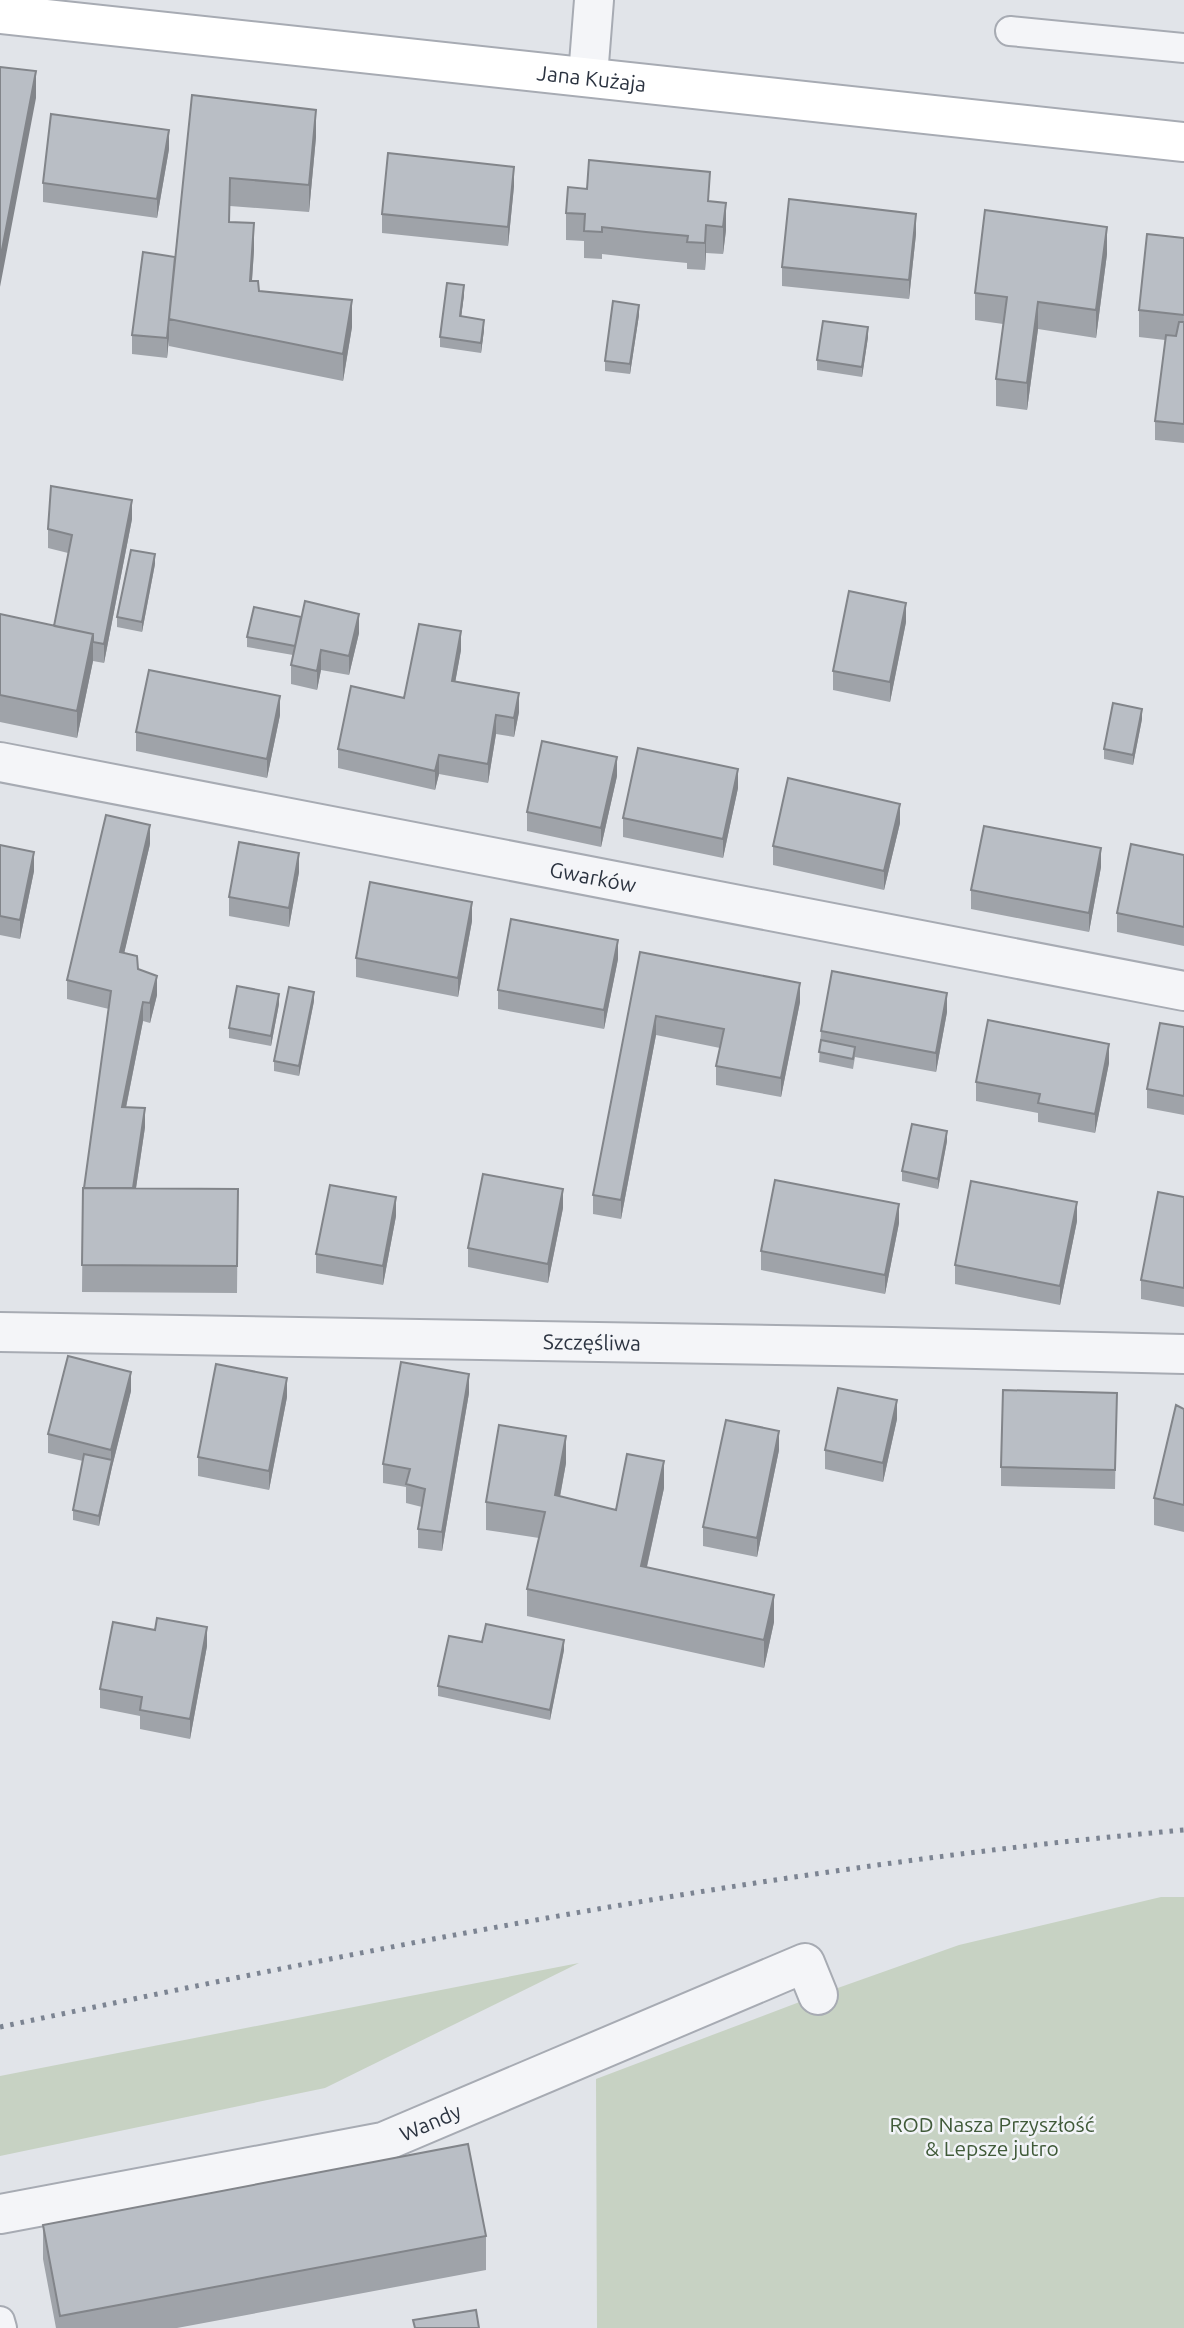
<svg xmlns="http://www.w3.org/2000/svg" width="1184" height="2328" font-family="Ubuntu,sans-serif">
	<rect width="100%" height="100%" fill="#e1e4e9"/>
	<!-- green -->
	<path fill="#c7d2c3" d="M1161,1897H1184V2328H597L596,2079L818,1995L959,1945Z
		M579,1963L325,2088L0,2156V2076Z"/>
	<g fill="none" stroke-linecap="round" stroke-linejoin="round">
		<defs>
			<path id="lane" d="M1010,31L1184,48
				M0,2321L2,2328"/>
			<g id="street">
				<path d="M588,76L594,0"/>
				<path id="s1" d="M0,762L1184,991"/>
				<path id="s2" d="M0,1332L892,1347L1184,1354"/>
				<path id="s3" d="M0,2214L383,2142L805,1963L818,1995"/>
			</g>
			<g id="secondary">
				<path id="s4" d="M0,14L1184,142"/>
			</g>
		</defs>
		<!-- lane casing -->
		<use href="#lane" stroke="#a7abb3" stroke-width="32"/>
		<!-- street casing -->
		<use href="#street" stroke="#a7abb3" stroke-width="42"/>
		<!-- secondary casing -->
		<use href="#secondary" stroke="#a7abb3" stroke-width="42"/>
		<!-- lane -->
		<use href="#lane" stroke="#f4f5f8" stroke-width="28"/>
		<!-- street -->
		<use href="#street" stroke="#f4f5f8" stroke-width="38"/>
		<!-- secondary -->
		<use href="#secondary" stroke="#fff" stroke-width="38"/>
		<!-- rail -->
		<path stroke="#7c8492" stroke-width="5" stroke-dasharray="3.5 7" stroke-linecap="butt" d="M0,2027C392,1944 785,1865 1184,1830"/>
	</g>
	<!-- wall -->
	<path fill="#9fa3a9" d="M192,95L316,137L309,212L230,206V222L254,250L252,281L259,291L352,327L343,381L169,346V338L167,358L132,354V335L175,257Z
		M169,149L157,218L43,202V183Z
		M514,186L508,246L382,233V214Z
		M709,201L726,230L723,254L706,253L705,270L687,269V263L646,259L602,254V259L584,258V241L566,240V213Z
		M916,234L909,299L782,286V267Z
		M1184,238V443L1155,440V421L1165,340L1139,337V310Z
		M1107,254L1096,338L1038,329L1027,410L996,406V379L1003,324L975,320V293Z
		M464,295L461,317L484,330L481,353L440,347V337Z
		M639,315L630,374L605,371V361Z
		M868,337L862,377L817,370V360Z
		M132,519L104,663L93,661L77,738L0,722V614L54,626L68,553L48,548V529Z
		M155,564L142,632L117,627V617Z
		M906,622L890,702L833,690V671Z
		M359,633L349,675L321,670L317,690L291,684V665L293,655L247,647V637Z
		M461,650L455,682L519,712L514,737L496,734L488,783L439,774L435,790L338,768V749L404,698Z
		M280,715L267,778L136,751V732Z
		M1142,719L1133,765L1104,759V749Z
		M617,776L601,847L527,831V812Z
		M738,788L723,858L623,837V818Z
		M900,823L884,890L773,865V846Z
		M150,844L124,953L138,969L157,995L150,1023L143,1021L126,1108L145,1127L136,1188L238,1189L237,1293L82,1292L83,1188H84L109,1009L67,999V980Z
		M0,845L34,871L20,939L0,935Z
		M1184,855V946L1117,932V913Z
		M1101,867L1089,932L971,909V890Z
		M299,872L289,927L229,916V897Z
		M472,921L458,997L356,977V958Z
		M640,952L800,1002L781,1097L716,1085V1066L720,1048L656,1035L621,1219L593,1214V1195Z
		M618,959L604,1029L498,1009V990Z
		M314,1001L299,1076L274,1071V1061Z
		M279,1004L271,1046L229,1038V1028Z
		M947,1012L936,1072L855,1057L853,1069L819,1062L821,1031Z
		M1184,1027V1115L1147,1108V1089Z
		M1109,1063L1095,1133L1038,1122V1113L976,1101V1082Z
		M947,1141L938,1189L902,1181V1171Z
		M1184,1197V1307L1141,1299V1280Z
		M563,1208L548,1283L468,1267V1248Z
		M396,1216L383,1285L316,1273V1254Z
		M1077,1221L1060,1305L955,1284V1265Z
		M899,1223L885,1294L761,1270V1251Z
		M131,1391L112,1467L99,1526L73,1520V1510L83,1461L48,1453V1434Z
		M469,1393L442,1551L418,1548V1529L422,1507L406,1503V1487L383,1483V1464Z
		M1117,1393L1115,1489L1001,1486V1467Z
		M287,1397L269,1490L198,1476V1457Z
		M1184,1409V1532L1154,1525V1498Z
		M897,1419L883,1482L825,1469V1450Z
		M779,1450L757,1557L703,1546V1527Z
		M566,1463L560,1497L616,1510L664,1488L647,1567L774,1622L764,1668L527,1616V1589L539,1538L486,1530V1502Z
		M482,1642L564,1650L550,1720L438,1696V1686Z
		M207,1646L190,1739L140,1729V1716L100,1708V1689Z
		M43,2225L486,2236V2270L177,2328H56L43,2259Z"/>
	<!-- shaded-wall -->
	<path fill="#82858a" d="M36,71V98L0,287V260Z
		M316,110V137L309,212V185Z
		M169,130V149L157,218V199Z
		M514,167V186L508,246V227Z
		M726,203V230L723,254V227Z
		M916,214V234L909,299V280Z
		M254,223V250L250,308V281Z
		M706,225V253L705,270V243Z
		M1107,227V254L1096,338V310Z
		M175,257L169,319V338L167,358V338Z
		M464,285V295L460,326V316Z
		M352,300V327L343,381V354Z
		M1038,302V329L1027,410V383Z
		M639,305V315L630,374V364Z
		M484,320V330L481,353V343Z
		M868,327V337L862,377V367Z
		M132,500V519L104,663V644Z
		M155,554V564L142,632V622Z
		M906,603V622L890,702V682Z
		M359,614V633L349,675V656Z
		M461,631V650L452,700V681Z
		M93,634V661L77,738V711Z
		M321,650V670L317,690V671Z
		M519,693V712L514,737V718Z
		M280,696V715L267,778V759Z
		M1142,709V719L1133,765V755Z
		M496,715V734L488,783V764Z
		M439,755V774L435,790V771Z
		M617,757V776L601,847V828Z
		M738,769V788L723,858V839Z
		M900,804V823L884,890V871Z
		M150,825V844L120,971V952Z
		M1101,848V867L1089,932V913Z
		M34,852V871L20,939V920Z
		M299,853V872L289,927V908Z
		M472,902V921L458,997V978Z
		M618,940V959L604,1029V1010Z
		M157,976V995L150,1023V1003Z
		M800,983V1002L781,1097V1078Z
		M314,992V1001L299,1076V1066Z
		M947,993V1012L936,1072V1053Z
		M279,994V1004L271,1046V1036Z
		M143,1002V1021L122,1127V1107Z
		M656,1016V1035L621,1219V1200Z
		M1109,1044V1063L1095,1133V1114Z
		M145,1108V1127L132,1215V1196Z
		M947,1131V1141L938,1189V1179Z
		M563,1189V1208L548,1283V1264Z
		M396,1197V1216L383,1285V1266Z
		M1077,1202V1221L1060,1305V1286Z
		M899,1204V1223L885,1294V1275Z
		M131,1372V1391L112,1467L99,1526V1516L111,1462V1450Z
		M469,1374V1393L442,1551V1532Z
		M287,1378V1397L269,1490V1471Z
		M897,1400V1419L883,1482V1463Z
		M779,1431V1450L757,1557V1538Z
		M566,1436V1463L555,1523V1495Z
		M664,1461V1488L641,1593V1566Z
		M774,1595V1622L764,1668V1640Z
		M207,1627V1646L190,1739V1719Z
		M564,1640V1650L550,1720V1710Z"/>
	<!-- building -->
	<path fill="#b9bec5" stroke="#82858a" stroke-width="2" d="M0,67L36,71L0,260Z
		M192,95L316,110L309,185L230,178L229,222L254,223L250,281H258L259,291L352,300L343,354L169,319Z
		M51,114L169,130L157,199L43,183Z
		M388,153L514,167L508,227L382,214Z
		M589,160L710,172L708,201L726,203L723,227L706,225L705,243L687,242L688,236L646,232L602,227V232L584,231L585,214L566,213L568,187L587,189Z
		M789,199L916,214L909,280L782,267Z
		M985,210L1107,227L1096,310L1038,302L1027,383L996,379L1007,297L975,293Z
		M1147,234L1184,238V315L1139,310Z
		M143,252L175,257L167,338L132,335Z
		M447,283L464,285L460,316L484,320L481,343L440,337Z
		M613,301L639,305L630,364L605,361Z
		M823,321L868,327L862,367L817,360Z
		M1179,322H1184V424L1155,421L1166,335L1176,336Z
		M51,486L132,500L104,644L93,642V634L54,626L72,535L48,529Z
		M131,550L155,554L142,622L117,617Z
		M849,591L906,603L890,682L833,671Z
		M305,601L359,614L349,656L321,650L317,671L291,665Z
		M254,607L301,617L295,646L247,637Z
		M0,614L93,634L77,711L0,695Z
		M419,624L461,631L452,681L519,693L514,718L496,715L488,764L439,755L435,771L338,749L351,686L404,698Z
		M149,670L280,696L267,759L136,732Z
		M1113,703L1142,709L1133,755L1104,749Z
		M542,741L617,757L601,828L527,812Z
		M638,748L738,769L723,839L623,818Z
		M788,778L900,804L884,871L773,846Z
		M106,815L150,825L120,952L137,956L138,969L157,976L150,1003L143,1002L122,1107L145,1108L133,1188H84L111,991L67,980Z
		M984,826L1101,848L1089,913L971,890Z
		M239,842L299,853L289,908L229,897Z
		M1131,844L1184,855V927L1117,913Z
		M0,845L34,852L20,920L0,916Z
		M370,882L472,902L458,978L356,958Z
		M511,919L618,940L604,1010L498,990Z
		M640,952L800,983L781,1078L716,1066L724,1029L656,1016L621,1200L593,1195Z
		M832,971L947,993L936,1053L821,1031Z
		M237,986L279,994L271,1036L229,1028Z
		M289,987L314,992L299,1066L274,1061Z
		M988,1020L1109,1044L1095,1114L1038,1103L1040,1094L976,1082Z
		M1160,1023L1184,1027V1096L1147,1089Z
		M821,1040L855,1047L853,1059L819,1052Z
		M912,1124L947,1131L938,1179L902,1171Z
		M483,1174L563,1189L548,1264L468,1248Z
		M775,1180L899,1204L885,1275L761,1251Z
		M971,1181L1077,1202L1060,1286L955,1265Z
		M330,1185L396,1197L383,1266L316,1254Z
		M83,1188L238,1189L237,1266L82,1265Z
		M1158,1192L1184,1197V1288L1141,1280Z
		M68,1356L131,1372L111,1450L48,1434Z
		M401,1362L469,1374L442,1532L418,1529L425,1489L406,1484L410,1469L383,1464Z
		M216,1364L287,1378L269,1471L198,1457Z
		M838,1388L897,1400L883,1463L825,1450Z
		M1003,1390L1117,1393L1115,1470L1001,1467Z
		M1176,1405L1184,1409V1505L1154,1498Z
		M726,1420L779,1431L757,1538L703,1527Z
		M499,1425L566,1436L555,1495L616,1510L627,1454L664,1461L641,1566L774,1595L764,1640L527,1589L545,1512L486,1502Z
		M84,1454L112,1460L99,1516L73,1510Z
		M157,1618L207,1627L190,1719L140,1710L142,1697L100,1689L113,1622L155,1630Z
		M486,1624L564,1640L550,1710L438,1686L449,1636L482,1642Z
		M468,2144L486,2236L60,2316L43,2225Z
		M476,2310L479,2328H415L413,2320Z"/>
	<g text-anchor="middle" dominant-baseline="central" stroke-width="5" stroke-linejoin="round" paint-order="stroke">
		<!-- street labels -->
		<g font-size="21" fill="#2b3340" stroke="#f1f3f7">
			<text stroke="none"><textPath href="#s4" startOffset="595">Jana Kużaja</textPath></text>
			<text stroke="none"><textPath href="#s1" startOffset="604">Gwarków</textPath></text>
			<text stroke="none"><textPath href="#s2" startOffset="592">Szczęśliwa</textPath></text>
			<text stroke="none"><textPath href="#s3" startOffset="441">Wandy</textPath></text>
		</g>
		<!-- park labels -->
		<g font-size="21" fill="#405a39" stroke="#f1f3f7">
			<text x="992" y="2124">ROD Nasza Przyszłość<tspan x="992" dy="24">&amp; Lepsze jutro</tspan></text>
		</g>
	</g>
</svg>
